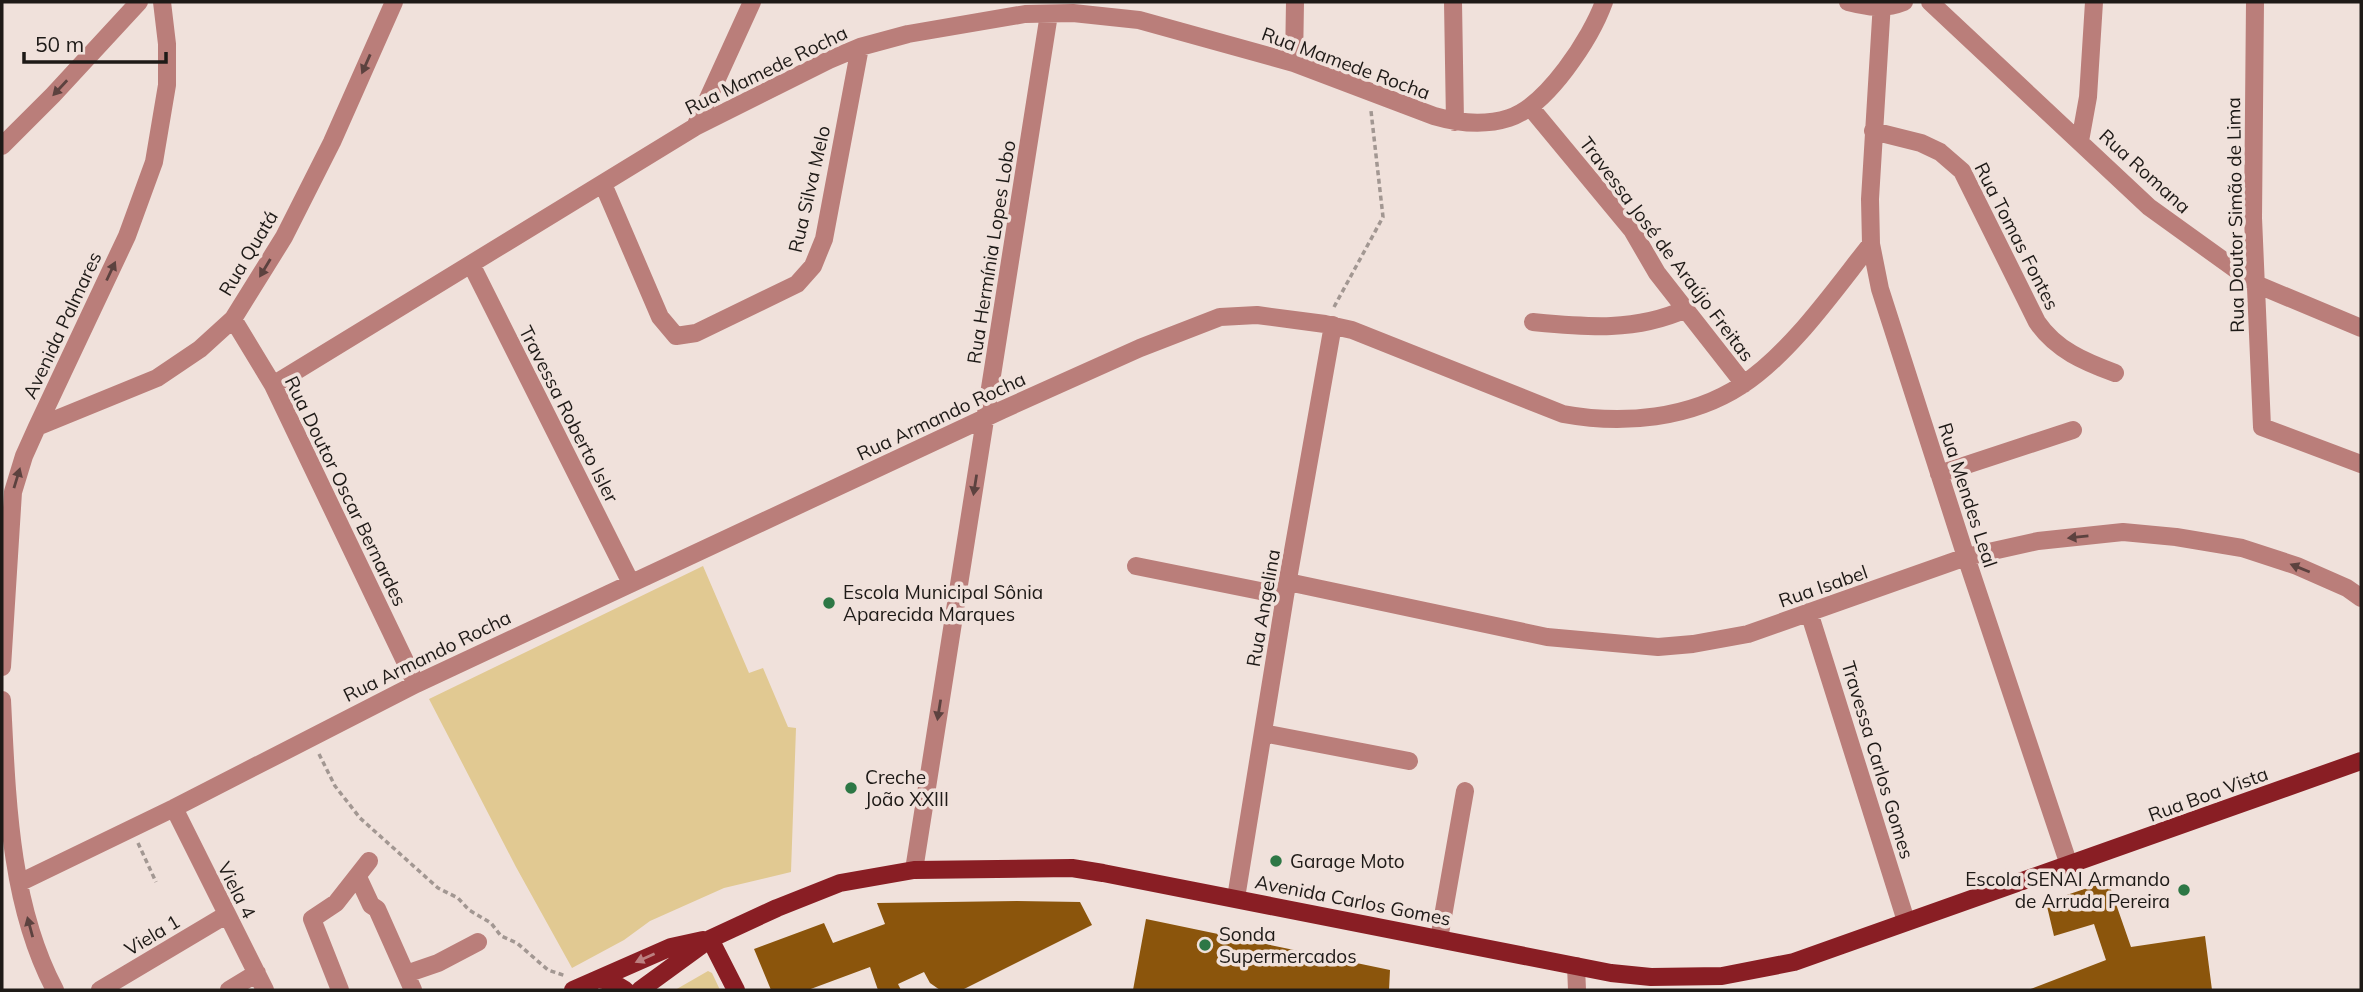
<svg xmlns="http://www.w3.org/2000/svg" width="2363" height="992" font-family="Mulish,sans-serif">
	<rect width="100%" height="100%" fill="#f0e1db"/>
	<!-- green -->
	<path fill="#e1c992" d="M703,566L749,673L763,668L788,727L796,728L791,872L724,888L650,921L624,940L572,968L516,867L429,699Z
		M708,971L712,973L720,990H675Z"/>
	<!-- building -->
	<path fill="#8b550c" d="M2108,881L2131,947L2205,936L2212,990H2028L2106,960L2094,924L2054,936L2046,902Z
		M1017,901L1080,902L1092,925L962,990H940L930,983L924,972L898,984L901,990H878L870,967L808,990H771L754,949L824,923L833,943L885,924L877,903Z
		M1146,919L1390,970L1389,990H1133Z"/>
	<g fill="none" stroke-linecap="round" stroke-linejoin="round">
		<!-- path -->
		<path stroke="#a29792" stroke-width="3.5" stroke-dasharray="5 3.5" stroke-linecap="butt" d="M1334,307L1383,217L1371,111
			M319,754L335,786L360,818L438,888L458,898L469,910L491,923L501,936L517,943L548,970L566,976
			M138,843L156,882"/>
		<!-- minor -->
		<path stroke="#ba7e7a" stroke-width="18" d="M1453,2L1455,122
			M1848,2C1868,7 1884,10 1904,2
			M1882,2L1870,199L1871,244L1880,289L1966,557L2069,865
			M1930,2L2149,207L2256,284L2361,328
			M2255,2L2253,218L2262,427L2361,464
			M1294,63L1295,2
			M1530,107L1632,230L1657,273L1744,384
			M695,127L752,2
			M1873,131L1921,143L1940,152L1962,171L2037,322C2056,350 2085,362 2115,373
			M2080,141L2088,97L2094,2
			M2,146L53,95L139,2
			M603,184L660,317L676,336L696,333L797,284L813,266L824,239L860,47
			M471,264L631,583
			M233,319L273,385L416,684
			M1533,322C1586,327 1635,332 1686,309
			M273,385L695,127L829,60L860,47L908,34L1025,14L1073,13L1139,20L1294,63L1434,116C1458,123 1484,126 1509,118C1547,106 1591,38 1604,2
			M37,427L157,378L200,349L233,319L284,237L332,142L394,2
			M1939,474L2073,430
			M1136,566L1285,596
			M1288,582L1547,637L1658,647L1693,644L1748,634L1966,557L2038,541L2123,532L2176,537L2242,548L2297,566L2347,588L2361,598
			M1809,612L1906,921
			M2,667L13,492L24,456L37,427L127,236L154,162L167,85V44L162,2
			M2,700C7,797 9,903 55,990
			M1263,733L1409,761
			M174,808L265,990
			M914,870L1049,14
			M358,877L371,905L377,909L413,990
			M19,883L174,808L416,684L1002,410L1140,348L1220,317L1257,315L1325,324L1352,330L1563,414C1623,425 1690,419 1742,385C1791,353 1835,289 1871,244
			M1236,898L1285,596L1333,325
			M1439,939L1465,791
			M1576,966L1577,990
			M406,974L438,963L478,942
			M100,990L226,915
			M229,990L257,973
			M340,990L312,919L336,903L369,861"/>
		<!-- major -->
		<path stroke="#891e24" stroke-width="18" d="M710,939L736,990
			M598,979L610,981L625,990
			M573,990L671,947L703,940
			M640,990L710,939L777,908L840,883L914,870L1072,868L1103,873L1611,973L1651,977L1722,976L1794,962L2361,761"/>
	</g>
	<!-- one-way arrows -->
	<defs><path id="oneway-solid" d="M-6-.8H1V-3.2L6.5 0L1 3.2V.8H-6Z" transform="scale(1.75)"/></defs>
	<g fill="#5c423f">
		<use href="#oneway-solid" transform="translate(366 64) rotate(114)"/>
		<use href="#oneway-solid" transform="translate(60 88) rotate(133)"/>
		<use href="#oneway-solid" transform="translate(265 268) rotate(121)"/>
		<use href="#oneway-solid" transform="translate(111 271) rotate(-65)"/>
		<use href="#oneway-solid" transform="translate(17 478) rotate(-73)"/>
		<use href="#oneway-solid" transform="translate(975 485) rotate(99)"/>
		<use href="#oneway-solid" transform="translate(2078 537) rotate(174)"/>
		<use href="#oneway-solid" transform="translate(2300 568) rotate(-158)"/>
		<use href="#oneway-solid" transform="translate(939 710) rotate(99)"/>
		<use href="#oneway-solid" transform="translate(30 927) rotate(-105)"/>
	</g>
	<use fill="#bc8080" href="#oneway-solid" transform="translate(645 958) rotate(156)"/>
	<!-- markers -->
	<g fill="#2d7745" stroke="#f0e1db" stroke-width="2.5">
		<circle cx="829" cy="603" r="7"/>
		<circle cx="851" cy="788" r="7"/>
		<circle cx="1276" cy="861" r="7"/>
		<circle cx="2184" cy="890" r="7"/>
		<circle cx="1205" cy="945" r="7"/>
	</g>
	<g text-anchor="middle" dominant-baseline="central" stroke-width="7" stroke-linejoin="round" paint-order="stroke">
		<!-- street labels -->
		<g font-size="19" fill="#1e1a17" stroke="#f0e1db">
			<text transform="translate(1346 63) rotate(20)">Rua Mamede Rocha</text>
			<text transform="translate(766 70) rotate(-26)">Rua Mamede Rocha</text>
			<text transform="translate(2145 171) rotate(42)">Rua Romana</text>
			<text transform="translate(809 189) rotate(-77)">Rua Silva Melo</text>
			<text transform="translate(2235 215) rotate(-91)">Rua Doutor Simão de Lima</text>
			<text transform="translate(2017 236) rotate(63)">Rua Tomas Fontes</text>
			<text transform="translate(1667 249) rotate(53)">Travessa José de Araújo Freitas</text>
			<text transform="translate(991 252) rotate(-81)">Rua Hermínia Lopes Lobo</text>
			<text transform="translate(248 253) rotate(-59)">Rua Quatá</text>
			<text transform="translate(62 325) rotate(-65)">Avenida Palmares</text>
			<text transform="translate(569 414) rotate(63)">Travessa Roberto Isler</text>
			<text transform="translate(941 416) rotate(-25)">Rua Armando Rocha</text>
			<text transform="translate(346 491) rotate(64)">Rua Doutor Oscar Bernardes</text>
			<text transform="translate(1968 495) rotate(72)">Rua Mendes Leal</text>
			<text transform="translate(1823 586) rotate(-19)">Rua Isabel</text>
			<text transform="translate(1263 608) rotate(-80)">Rua Angelina</text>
			<text transform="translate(427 656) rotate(-26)">Rua Armando Rocha</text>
			<text transform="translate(1878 760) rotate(73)">Travessa Carlos Gomes</text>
			<text transform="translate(2208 794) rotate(-20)">Rua Boa Vista</text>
			<text transform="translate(237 890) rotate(63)">Viela 4</text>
			<text transform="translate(1353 900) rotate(11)">Avenida Carlos Gomes</text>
			<text transform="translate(152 935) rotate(-31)">Viela 1</text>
		</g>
		<!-- poi labels -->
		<g font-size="19" fill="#1e1a17" stroke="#f0e1db" text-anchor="start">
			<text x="843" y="592">Escola Municipal Sônia<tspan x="843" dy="22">Aparecida Marques</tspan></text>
			<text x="865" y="777">Creche<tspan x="865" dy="22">João XXIII</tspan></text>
			<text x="1290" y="861">Garage Moto</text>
			<text x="2170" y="879" text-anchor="end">Escola SENAI Armando<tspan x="2170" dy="22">de Arruda Pereira</tspan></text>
			<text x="1219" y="934">Sonda<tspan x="1219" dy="22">Supermercados</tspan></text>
		</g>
	</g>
	<!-- border -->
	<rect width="2363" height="992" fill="none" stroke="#1e1a17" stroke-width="7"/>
	<!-- scale -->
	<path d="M24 52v10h142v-10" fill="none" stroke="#1e1a17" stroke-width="3.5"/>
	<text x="35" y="52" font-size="21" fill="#1e1a17" stroke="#f0e1db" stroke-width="5" paint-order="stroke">50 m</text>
</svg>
